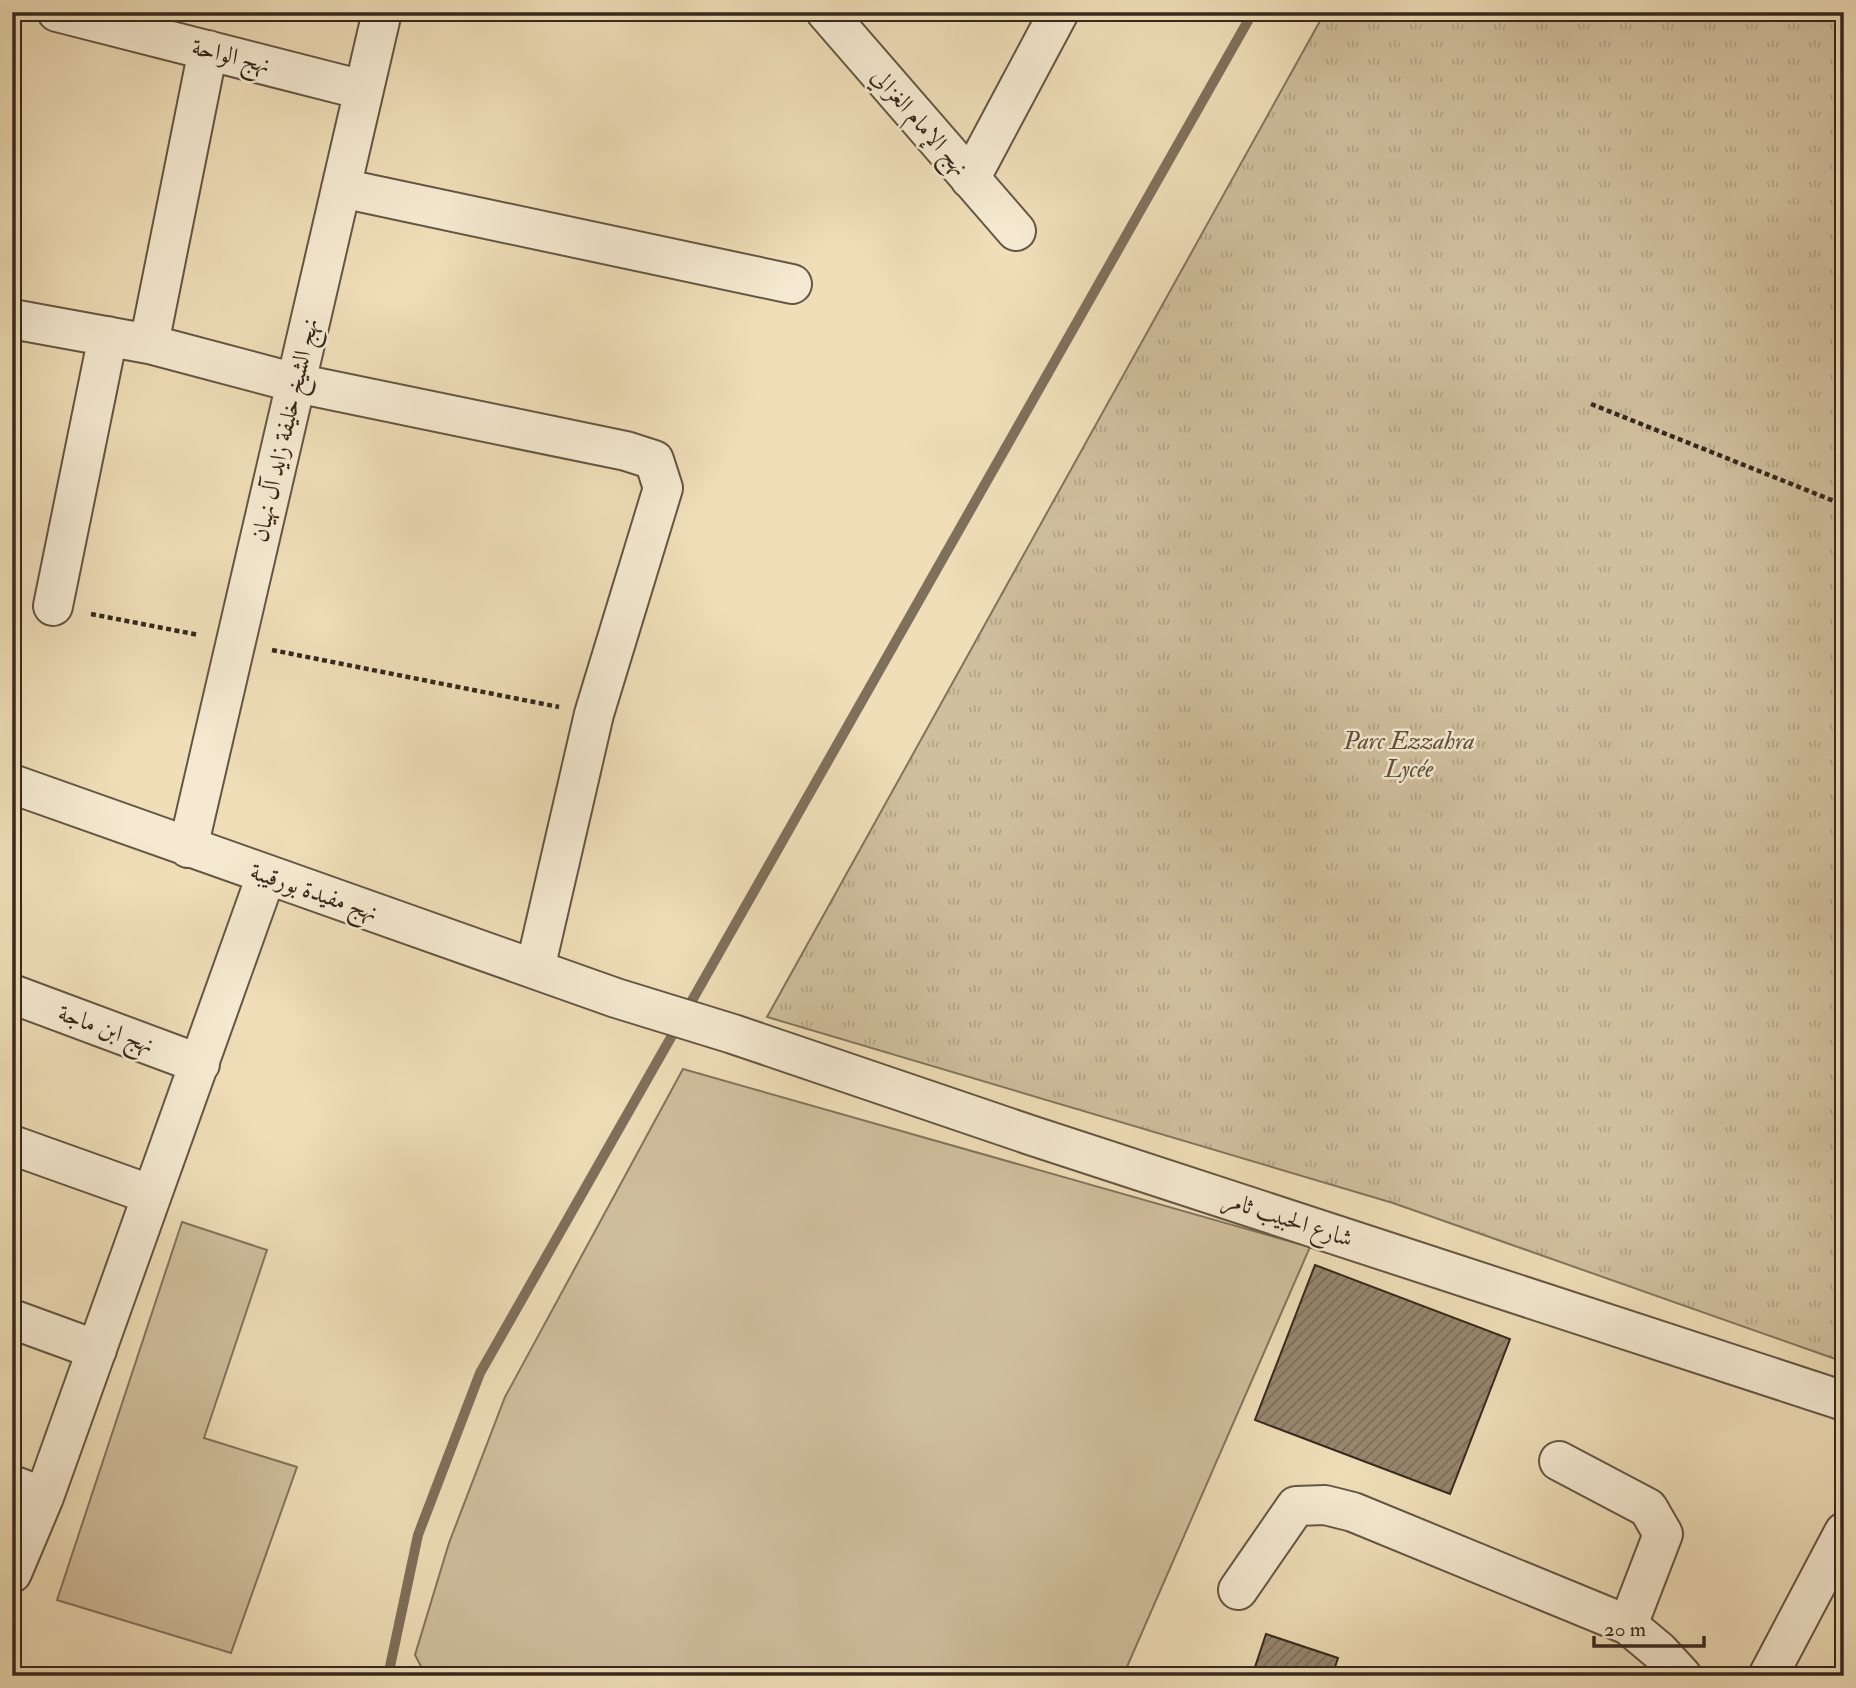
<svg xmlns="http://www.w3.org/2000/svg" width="1856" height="1688" font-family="'IM FELL Double Pica',Amiri,serif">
	<defs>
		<pattern id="park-tufts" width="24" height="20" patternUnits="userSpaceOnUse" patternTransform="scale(1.75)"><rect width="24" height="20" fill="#d0bf9e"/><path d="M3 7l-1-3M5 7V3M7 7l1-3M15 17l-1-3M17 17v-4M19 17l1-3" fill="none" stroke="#b3a488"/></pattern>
		<pattern id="building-hatch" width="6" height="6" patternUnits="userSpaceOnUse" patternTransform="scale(1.75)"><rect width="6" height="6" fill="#96876e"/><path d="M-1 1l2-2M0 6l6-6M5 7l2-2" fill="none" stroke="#7b6e5a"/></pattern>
	</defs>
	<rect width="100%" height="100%" fill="#efdeb8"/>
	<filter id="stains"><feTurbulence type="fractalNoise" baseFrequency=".00286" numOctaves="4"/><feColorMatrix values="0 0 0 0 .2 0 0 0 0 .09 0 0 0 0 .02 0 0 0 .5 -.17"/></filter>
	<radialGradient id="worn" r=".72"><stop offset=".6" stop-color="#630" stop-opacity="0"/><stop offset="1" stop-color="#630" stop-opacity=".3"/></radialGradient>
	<!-- grass -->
	<path fill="#d0bf9e" stroke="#83745e" stroke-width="2" d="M683,1069L1310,1247L1123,1676H426L415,1655L449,1543L505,1397Z
		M182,1222L267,1250L204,1438L297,1467L231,1653L57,1600Z"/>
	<!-- park -->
	<path fill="url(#park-tufts)" stroke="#83745e" stroke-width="2" d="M1325,12H1844V1362L1393,1203L767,1017Z"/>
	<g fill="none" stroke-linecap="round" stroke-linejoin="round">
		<!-- stream -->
		<path stroke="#7f705b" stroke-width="10" d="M686,1011L1253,12
			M388,1676L418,1535L480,1373L678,1025"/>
	</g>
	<!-- building -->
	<path fill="url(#building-hatch)" stroke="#36281e" stroke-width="2" d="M1315,1265L1510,1339L1450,1494L1255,1420Z
		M1266,1634L1338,1658L1332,1676H1252Z"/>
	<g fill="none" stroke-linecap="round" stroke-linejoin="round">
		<defs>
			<path id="minor" d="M57,12L363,90
				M826,12L1016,231
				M970,179L1059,12
				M341,188L792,284
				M12,319L149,344L296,383L626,451L654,460L663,488L594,714L535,969
				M149,344L208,50
				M53,606L108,336
				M12,784L616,998L733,1034L1030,1135L1844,1401
				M188,848L382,12
				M12,994L200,1064
				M12,1145L152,1195
				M12,1319L97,1350
				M1559,1461L1648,1508L1663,1534L1628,1625
				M12,1485L44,1497
				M12,1573L44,1497L266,876
				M1238,1590L1296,1506L1325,1505L1353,1512L1628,1625L1659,1651L1682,1676
				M1768,1676L1844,1532"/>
		</defs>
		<!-- minor casing -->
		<use href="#minor" stroke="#645644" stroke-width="42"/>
		<!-- path -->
		<path stroke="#36281e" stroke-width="4.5" stroke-dasharray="5 3.5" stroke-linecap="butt" d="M1591,404L1844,505
			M91,614L199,635
			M272,650L559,707"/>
		<!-- minor -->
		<use href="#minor" stroke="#f5ead1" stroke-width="38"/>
	</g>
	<g text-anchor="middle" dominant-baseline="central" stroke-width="5" stroke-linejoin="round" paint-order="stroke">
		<!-- street labels -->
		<g font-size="24" fill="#36281e" stroke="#f5ead1">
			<text transform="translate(231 56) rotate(14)">نهج الواحة</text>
			<text transform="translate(920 122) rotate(49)">نهج الإمام الغزالي</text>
			<text transform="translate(285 430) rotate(-77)">نهج الشيخ خليفة زايد آل نهيان</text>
			<text transform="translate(314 892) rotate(19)">نهج مفيدة بورقيبة</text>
			<text transform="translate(106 1029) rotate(20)">نهج ابن ماجة</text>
			<text transform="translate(1288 1219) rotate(18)">شارع الحبيب ثامر</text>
		</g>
		<!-- park labels -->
		<g font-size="24" font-style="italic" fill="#5c4e3e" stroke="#f5ead1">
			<text x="1409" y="741">Parc Ezzahra<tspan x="1409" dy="28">Lycée</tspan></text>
		</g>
	</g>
	<!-- margin -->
	<rect width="1856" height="1688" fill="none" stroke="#efdeb8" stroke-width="42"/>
	<rect x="14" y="14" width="1828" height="1660" fill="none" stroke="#36281e" stroke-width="3.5"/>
	<rect x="21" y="21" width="1814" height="1646" fill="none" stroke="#36281e" stroke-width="2"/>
	<!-- scale -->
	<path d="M1594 1636v10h110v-10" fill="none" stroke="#36281e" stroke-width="3.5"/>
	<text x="1604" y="1636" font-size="21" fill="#36281e" stroke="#f5ead1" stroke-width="5" paint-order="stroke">20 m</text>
	<rect width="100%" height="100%" filter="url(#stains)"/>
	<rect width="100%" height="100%" fill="url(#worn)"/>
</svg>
